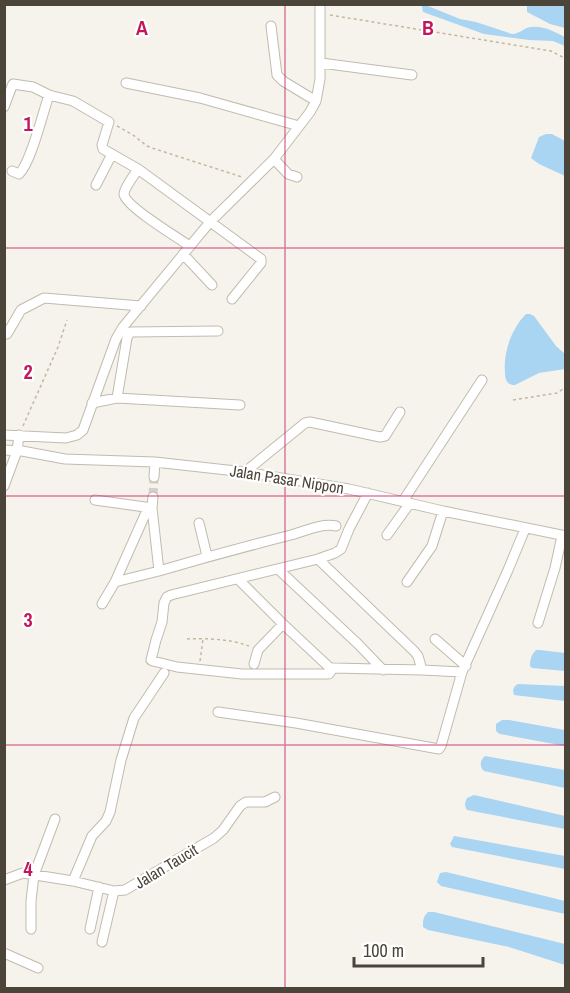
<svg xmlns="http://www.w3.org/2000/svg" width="570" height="993" font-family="'Archivo Narrow',sans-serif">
	<rect width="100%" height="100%" fill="#f6f3ec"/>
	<!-- water -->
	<path fill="#a9d4f2" d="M527,4L565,5V28L550,24L527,12Z
		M422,6H428L460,19L476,22L512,34C520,34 523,28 531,27C542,25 556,32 565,37V46L553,41L529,40L484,34L423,12Z
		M546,134H552L565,141V176L539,164L531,158L539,137Z
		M526,314H530L534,316L556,346L565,354V369L539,373L515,385C507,385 505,380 505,372C503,352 512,328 526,314Z
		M536,650H540L565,653V671L532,668L530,666C530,660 531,655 536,650Z
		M518,684L565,686V701L514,695L513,690L515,686Z
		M502,720H509L565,730V746L500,734C495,732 496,729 496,724Z
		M485,756L565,770V788L484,771C479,767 480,760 485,756Z
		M474,795L565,816V829L467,810C464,805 465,802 467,798Z
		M454,836L565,856V869L452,847L450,844Z
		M446,872L565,901V914L441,886L437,882L440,873Z
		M428,912H434L565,944V965L509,947L428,930L423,927C423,920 423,917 428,912Z"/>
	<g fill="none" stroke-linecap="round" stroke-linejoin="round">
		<!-- minor-tunnel -->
		<path stroke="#d4d0c8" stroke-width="9" stroke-dasharray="9 4.5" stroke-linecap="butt" d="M153,497L154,477"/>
		<defs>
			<path id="minor" d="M271,26L277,75L283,81L316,101
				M321,63L412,75
				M126,83L200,98L299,126
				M4,107L12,86L13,84L33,87L49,95L73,101L109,122L102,145L103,149L138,169L261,259V263L232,299
				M274,159L288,174L297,177
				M138,169C135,174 124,188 124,194C125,206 178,238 190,246
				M12,171L19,174C31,163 43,112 49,95
				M96,185L112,154
				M183,254L212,285
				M7,334L21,310L44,298L141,306
				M117,398L127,338L130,332L218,331
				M92,403L117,398L240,405
				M4,435L66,438L77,435L83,430L116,339L123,327L210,222L274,159L310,112L316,101L320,79V4
				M4,450L22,451L65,459L155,462L245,472L349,489L443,511L566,536
				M245,472L305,423L310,422L380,437L385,436L400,412
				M154,477L155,462
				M4,486L17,451L19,435
				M153,497L152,508L159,571C203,558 247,546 291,535C305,531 321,523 336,526
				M95,500L152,508
				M403,501L482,380
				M199,523L207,556
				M387,535L410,503
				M318,559L414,651L418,656L422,670
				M278,569L358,644L383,670
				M239,580L283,624L329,667L333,668L422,670L462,672
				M115,582L159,571
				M407,582L432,546L443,511
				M102,604L115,582L148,508
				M538,623L555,568L562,536
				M435,639L466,666
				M254,664L258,650L283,624
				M333,668L329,674H242L177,667L153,661L151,660L156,640L162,622L164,603L167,597L171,595L318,559L335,553L341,549L349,529L368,493
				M218,712L296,723L439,749L441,746L462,672L508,570L525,529
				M4,880L23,873L73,881L114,891L125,890L214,838L223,830L240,806L246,802H265L275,797
				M73,881L92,836L106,821L110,812L121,760L134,718L164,673
				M31,929V901L34,875L55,819
				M90,929L99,887
				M102,942L114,891
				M4,953L38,968"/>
		</defs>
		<!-- minor casing -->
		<use href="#minor" stroke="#c2bbae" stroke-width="11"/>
		<!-- path -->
		<path stroke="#c4b79f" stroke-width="1.5" stroke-dasharray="3 3" stroke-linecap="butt" d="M330,15L551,51L566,59
			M117,126L133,135L147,146L152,148L242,177
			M513,400L557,393L566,387
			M23,426L58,347L67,320
			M187,639C207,638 230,639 249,646
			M200,661L203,639"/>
		<!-- minor -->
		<use href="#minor" stroke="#fff" stroke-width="9"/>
	</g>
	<!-- grid -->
	<path fill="none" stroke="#c2185b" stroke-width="1.5" stroke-opacity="0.55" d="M285,4V988M4,248H566M4,496H566M4,745H566"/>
	<g text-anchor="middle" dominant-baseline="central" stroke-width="4.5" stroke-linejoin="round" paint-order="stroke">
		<!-- street labels -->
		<g font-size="16" fill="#4b4439" stroke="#fff">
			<text transform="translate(287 479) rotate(9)">Jalan Pasar Nippon</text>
			<text transform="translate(166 866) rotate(-31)">Jalan Taucit</text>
		</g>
	</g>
	<g font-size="20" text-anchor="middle" font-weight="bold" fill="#c2185b" stroke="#fff" stroke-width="4.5" stroke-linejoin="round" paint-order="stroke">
		<text x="142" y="35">A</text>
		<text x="428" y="35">B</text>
		<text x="28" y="131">1</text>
		<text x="28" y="379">2</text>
		<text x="28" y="627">3</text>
		<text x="28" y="876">4</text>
	</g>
	<!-- border -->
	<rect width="570" height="993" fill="none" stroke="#4b4439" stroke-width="12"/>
	<!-- scale -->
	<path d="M354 957v9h129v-9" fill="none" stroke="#4b4439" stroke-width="3"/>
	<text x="363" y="957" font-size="18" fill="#4b4439" stroke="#ffffff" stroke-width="4.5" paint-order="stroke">100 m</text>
</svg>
